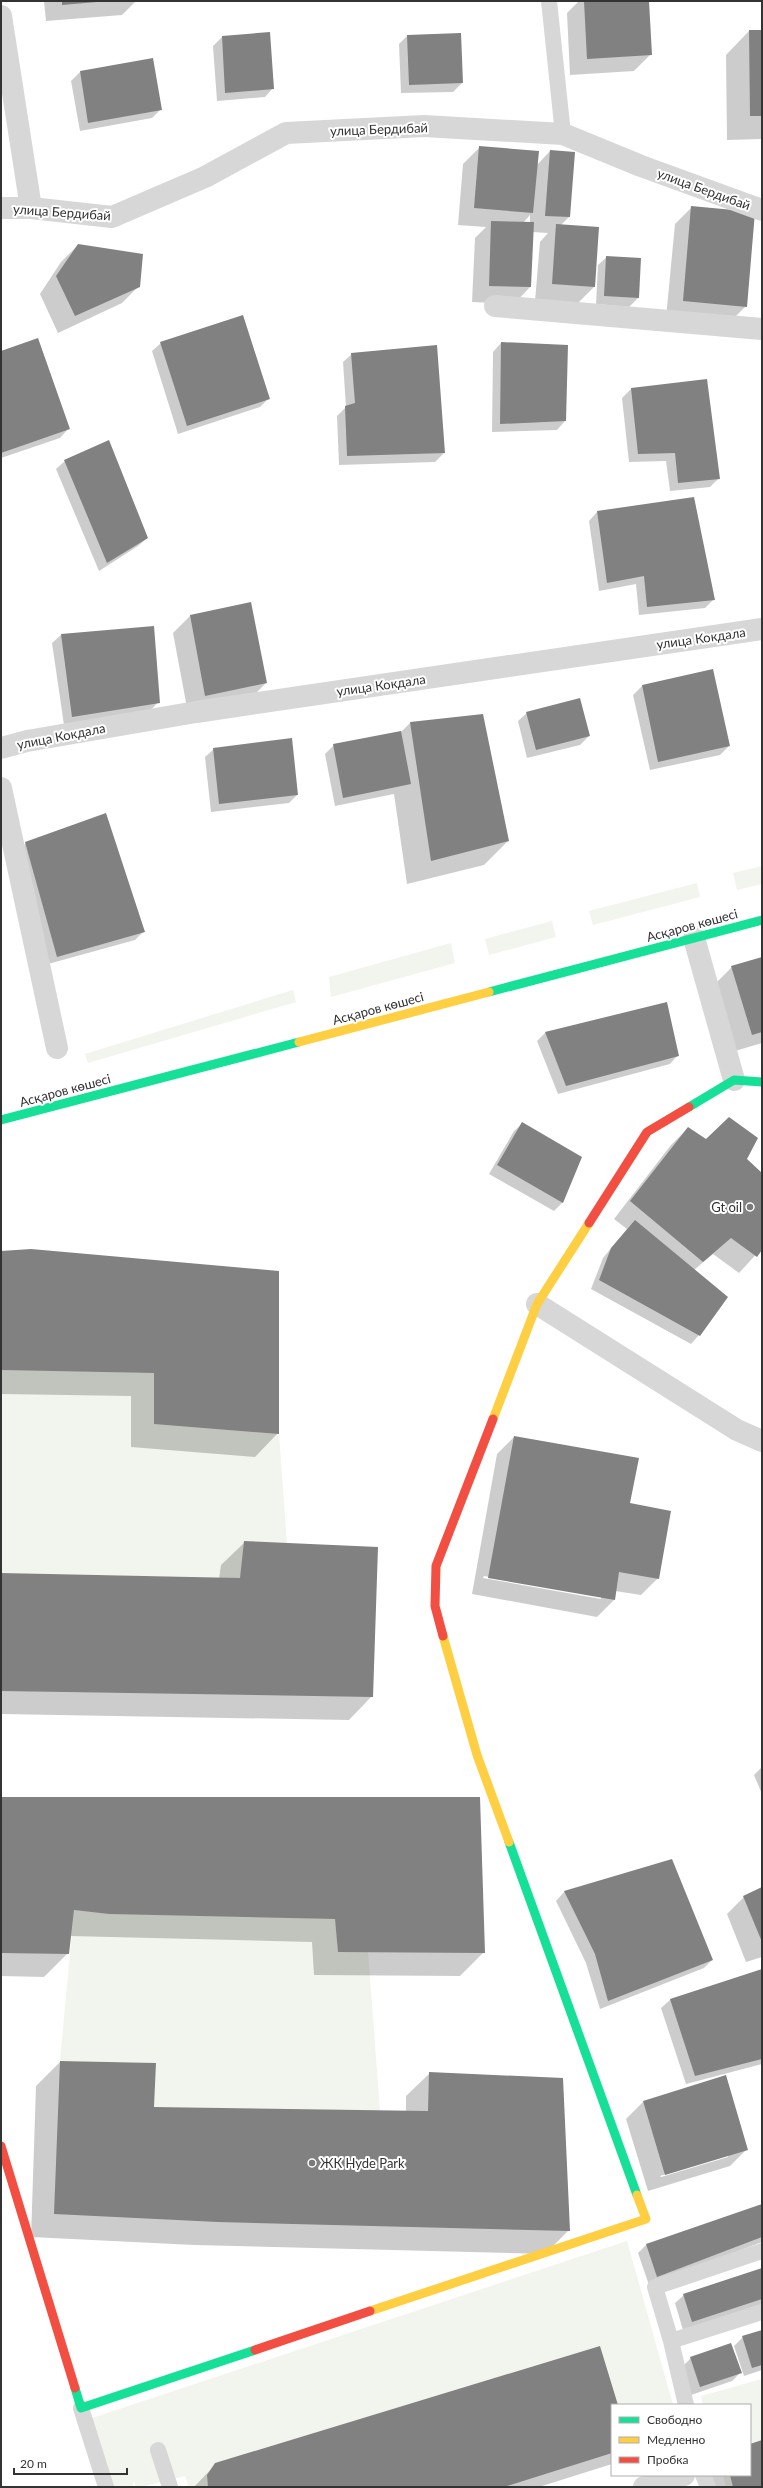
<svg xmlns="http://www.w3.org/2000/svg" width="763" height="2488" font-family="Lato,sans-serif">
	<rect width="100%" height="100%" fill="#fff"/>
	<!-- green -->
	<path fill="#f1f5ed" d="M762,866V884L737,890L733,873Z
		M697,883L700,897L593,925L589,911Z
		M552,921L556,937L489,955L485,939Z
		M451,943L455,963L331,997L329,977Z
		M293,990L296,1002L88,1063L85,1054Z
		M1,1370L154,1373L155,1424L279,1434L287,1544L244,1541L240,1578L1,1573Z
		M74,1910L109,1914L335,1919L338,1951L368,1952L380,2111L154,2107L156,2063L60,2061Z
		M627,2241L673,2405H618L600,2346L215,2463L207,2475L208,2487H189L185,2476L140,2487H136L134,2481L132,2487H114L92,2418Z
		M762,2379V2487H726L723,2475H750V2405H703L701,2396Z"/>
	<!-- shadow -->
	<path fill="#0003" fill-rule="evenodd" d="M44,1H136L122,15L46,21Z
		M579,1H648L651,54L634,71L570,75L567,13Z
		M749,31H762V139L727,140L726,55Z
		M460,34L462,83L453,92L401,93L399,44L407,36Z
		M222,37L273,88L265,97L217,101L213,46Z
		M152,59L161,109L152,118L80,131L71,81L80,72Z
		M480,147L537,165L550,151L569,217L561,225L594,287L577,304L535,301L540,242L548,233L532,232L530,287L514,304L472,302L475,238L486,227L458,225L463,164ZM530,215V223H523Z
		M692,207L746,306L729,323L666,318L675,224Z
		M78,245L139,286L122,303L58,333L40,294L61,262Z
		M607,257L640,259L638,298L629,307L596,304L598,265Z
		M161,343L269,398L260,407L178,434L152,351Z
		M501,343L567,346L565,421L557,430L492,432L493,352Z
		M1,352L68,429L60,438L1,458Z
		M352,354L444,453L435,462L339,465L337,416L346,407L343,362Z
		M706,380L719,478L710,487L670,491L666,461L629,462L622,398L631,389Z
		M65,461L147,538L138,546L99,571L56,469Z
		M597,512L714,599L705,608L639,615L636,584L599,591L589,521Z
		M250,604L266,683L249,700L188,713L173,633L190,616Z
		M153,628L158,702L150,711L64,725L52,643L61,635Z
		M712,671L729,746L720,755L650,770L633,695L642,686Z
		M527,713L589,736L580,745L527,758L518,721Z
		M410,723L508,841L484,865L407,884L394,794L335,806L325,754L334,745L401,732Z
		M214,749L297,795L289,803L211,812L205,757Z
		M26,843L144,931L135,940L48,964L17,852Z
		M762,958V1043L735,1051L715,984L732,967Z
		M545,1033L678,1055L670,1064L558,1094L537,1041Z
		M523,1123L563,1202L554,1211L489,1174L514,1131Z
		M688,1128L707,1140L746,1159L762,1175V1248L739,1273L713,1254L694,1270L699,1335L691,1344L591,1289L603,1258L627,1229L614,1219L671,1145Z
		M1,1252L278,1433L255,1457L131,1447V1396L1,1394Z
		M514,1437L629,1504L658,1578L641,1595L615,1591L614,1600L597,1617L472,1594L497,1454ZM484,1576L601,1597V1599L483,1578Z
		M245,1542L372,1696L349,1720L1,1714V1574L219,1579L221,1565Z
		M762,1767V1794L754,1775Z
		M1,1798L484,1952L460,1976L314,1975L312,1942L70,1936L68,1953L44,1977L1,1976Z
		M671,1860L712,1960L704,1968L600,2009L586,1963L556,1901L564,1892Z
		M762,1888V1957L746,1962L727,1914L744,1897Z
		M762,1970V2064L686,2084L661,2008L670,2000Z
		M60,2062L155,2064L153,2108L406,2112V2096L430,2073L569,2230L545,2254L194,2245L31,2237L36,2086Z
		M643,2102L747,2149L730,2166L648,2191L626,2119ZM728,2155V2157L661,2177L660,2176Z
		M762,2205V2242L649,2285L638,2253L646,2245Z
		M762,2269V2304L683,2330L675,2303L684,2295Z
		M762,2331V2370L744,2376L734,2346L743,2337Z
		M599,2347L617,2405H612V2464L539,2487H194L216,2464Z
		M691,2358L740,2373L732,2381L691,2395L682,2367Z
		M762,2441V2487H711L708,2475H750V2445Z"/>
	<!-- building -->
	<path fill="#818181" d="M62,1H96L97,2L62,5Z
		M584,1H649L652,55L587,59Z
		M749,30H762V116H750Z
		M270,32L274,89L225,93L222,36Z
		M461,33L463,83L409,85L407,35Z
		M153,58L162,110L88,123L80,71Z
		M479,146L539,151L533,213L474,208Z
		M550,150L575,152L570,217L545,216Z
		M691,206L755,212L747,307L683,301Z
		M491,221L534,222L531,287L489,286Z
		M556,224L599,227L595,287L552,284Z
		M78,244L143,254L140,287L75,316L56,276Z
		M606,256L641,258L639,298L604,296Z
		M243,315L270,399L187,426L160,342Z
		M38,338L70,429L1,453V351Z
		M501,342L568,345L566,421L500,424Z
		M437,345L445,453L347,456L345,406L355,403L351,353Z
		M707,379L720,479L678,483L675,453L638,454L631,388Z
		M109,440L148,538L107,563L64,460Z
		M694,497L715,600L647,607L644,576L607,583L597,511Z
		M251,602L267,683L205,696L190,615Z
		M154,626L160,703L72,717L61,634Z
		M713,669L730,746L658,762L642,685Z
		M580,698L590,736L536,750L526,712Z
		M483,714L509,841L431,861L410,722Z
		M401,731L411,784L343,798L333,744Z
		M292,738L298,795L219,804L213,748Z
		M106,813L145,932L57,957L25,842Z
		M762,957V1032L752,1035L731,966Z
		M667,1002L679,1056L566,1086L545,1032Z
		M729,1117L758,1138L747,1159L762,1173V1250L757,1257L731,1238L703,1262L630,1201L688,1127L706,1139Z
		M522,1122L582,1157L563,1203L497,1165Z
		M635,1220L728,1297L700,1336L599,1280L611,1248Z
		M31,1249L279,1271V1434L154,1424V1373L1,1370V1251Z
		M514,1436L639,1458L630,1503L671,1511L659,1579L619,1572L615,1600L488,1578Z
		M244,1541L378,1547L373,1697L1,1691V1573L240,1578Z
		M1,1797H480L485,1953L338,1952L335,1919L109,1914L74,1910L69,1954L1,1953Z
		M672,1859L713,1960L608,2001L595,1954L564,1891Z
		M762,1887V1942L743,1896Z
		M762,1969V2059L695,2076L670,1999Z
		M60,2061L156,2063L154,2107L428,2111L429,2072L563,2078L570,2231L218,2222L54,2214Z
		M726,2075L748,2150L665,2175L643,2101Z
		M762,2204V2237L657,2277L646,2244Z
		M762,2268V2299L692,2322L683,2294Z
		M762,2330V2365L752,2368L742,2336Z
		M731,2343L742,2373L700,2387L690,2357Z
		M600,2346L618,2405H612V2453L504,2487H208L207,2475L215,2463Z
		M762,2440V2487H733L730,2475H750V2444Z"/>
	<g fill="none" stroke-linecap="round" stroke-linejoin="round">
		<!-- lane -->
		<path stroke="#d7d7d7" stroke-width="16" d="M549,1L563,134
			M671,2341L655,2287L762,2251
			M686,2405L671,2341L762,2312
			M81,2408L106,2487
			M158,2450L170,2487
			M703,2475L708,2487"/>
		<!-- street -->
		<path stroke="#d7d7d7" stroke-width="22" d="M1,16L31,208
			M1,208H31L112,217L205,177L286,133L424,126L563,134L641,166L762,210
			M495,306L762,329
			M1,748L27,741L196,712L762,629
			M1,788L57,1048
			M694,938L734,1080
			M537,1304L737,1430L762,1441
			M644,2487L684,2475"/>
		<!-- fast -->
		<path stroke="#16e098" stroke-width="9" d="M489,992L762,920
			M689,1107L734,1080L762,1082
			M1,1120L299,1042
			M509,1842L637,2195
			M75,2388L81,2408L255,2350"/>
		<!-- slow -->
		<path stroke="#ffcf43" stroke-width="9" d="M299,1042L489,992
			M493,1419L537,1304L589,1223
			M443,1636L477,1755L509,1842
			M370,2311L646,2219L637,2195"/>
		<!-- jam -->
		<path stroke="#f24e42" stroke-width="9" d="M589,1223L647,1132L689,1107
			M443,1636L435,1606L436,1566L493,1419
			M1,2146L75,2388
			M255,2350L370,2311"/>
	</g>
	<!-- markers -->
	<g fill="#7a7a7a" stroke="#fff" stroke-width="1.5">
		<circle cx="750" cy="1207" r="4"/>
		<circle cx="312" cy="2163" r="4"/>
	</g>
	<g text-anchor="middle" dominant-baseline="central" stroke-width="4" stroke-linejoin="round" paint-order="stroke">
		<!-- street labels -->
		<g font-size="13" fill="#333" stroke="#fff">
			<text transform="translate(379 129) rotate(-2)">улица Бердибай</text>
			<text transform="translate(704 189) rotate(20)">улица Бердибай</text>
			<text transform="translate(62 212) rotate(4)">улица Бердибай</text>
			<text transform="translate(701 638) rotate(-8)">улица Кокдала</text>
			<text transform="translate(381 685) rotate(-8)">улица Кокдала</text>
			<text transform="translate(61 736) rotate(-11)">улица Кокдала</text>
			<text transform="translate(692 925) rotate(-15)">Асқаров көшесі</text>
			<text transform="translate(378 1008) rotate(-15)">Асқаров көшесі</text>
			<text transform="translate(65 1090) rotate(-15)">Асқаров көшесі</text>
		</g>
		<!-- poi labels -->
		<g font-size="13" fill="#333" stroke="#fff" text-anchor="end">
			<text x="742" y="1207">Gt oil</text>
			<text x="320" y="2163" text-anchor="start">ЖК Hyde Park</text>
		</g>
	</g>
	<!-- border -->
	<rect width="763" height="2488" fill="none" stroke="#333333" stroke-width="4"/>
	<!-- legend -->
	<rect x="611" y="2404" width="140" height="72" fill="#ffffff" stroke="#adadad"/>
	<rect x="619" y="2417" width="20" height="6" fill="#16e098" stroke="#adadad"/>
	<text x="647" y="2424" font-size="12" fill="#333333">Свободно</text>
	<rect x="619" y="2437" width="20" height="6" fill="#ffcf43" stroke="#adadad"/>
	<text x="647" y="2444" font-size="12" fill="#333333">Медленно</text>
	<rect x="619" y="2457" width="20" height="6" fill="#f24e42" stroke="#adadad"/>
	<text x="647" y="2464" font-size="12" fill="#333333">Пробка</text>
	<!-- scale -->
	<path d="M14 2468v6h113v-6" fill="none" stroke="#333333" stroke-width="2"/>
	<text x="20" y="2468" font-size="12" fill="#333333" stroke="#ffffff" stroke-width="3" paint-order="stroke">20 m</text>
</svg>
